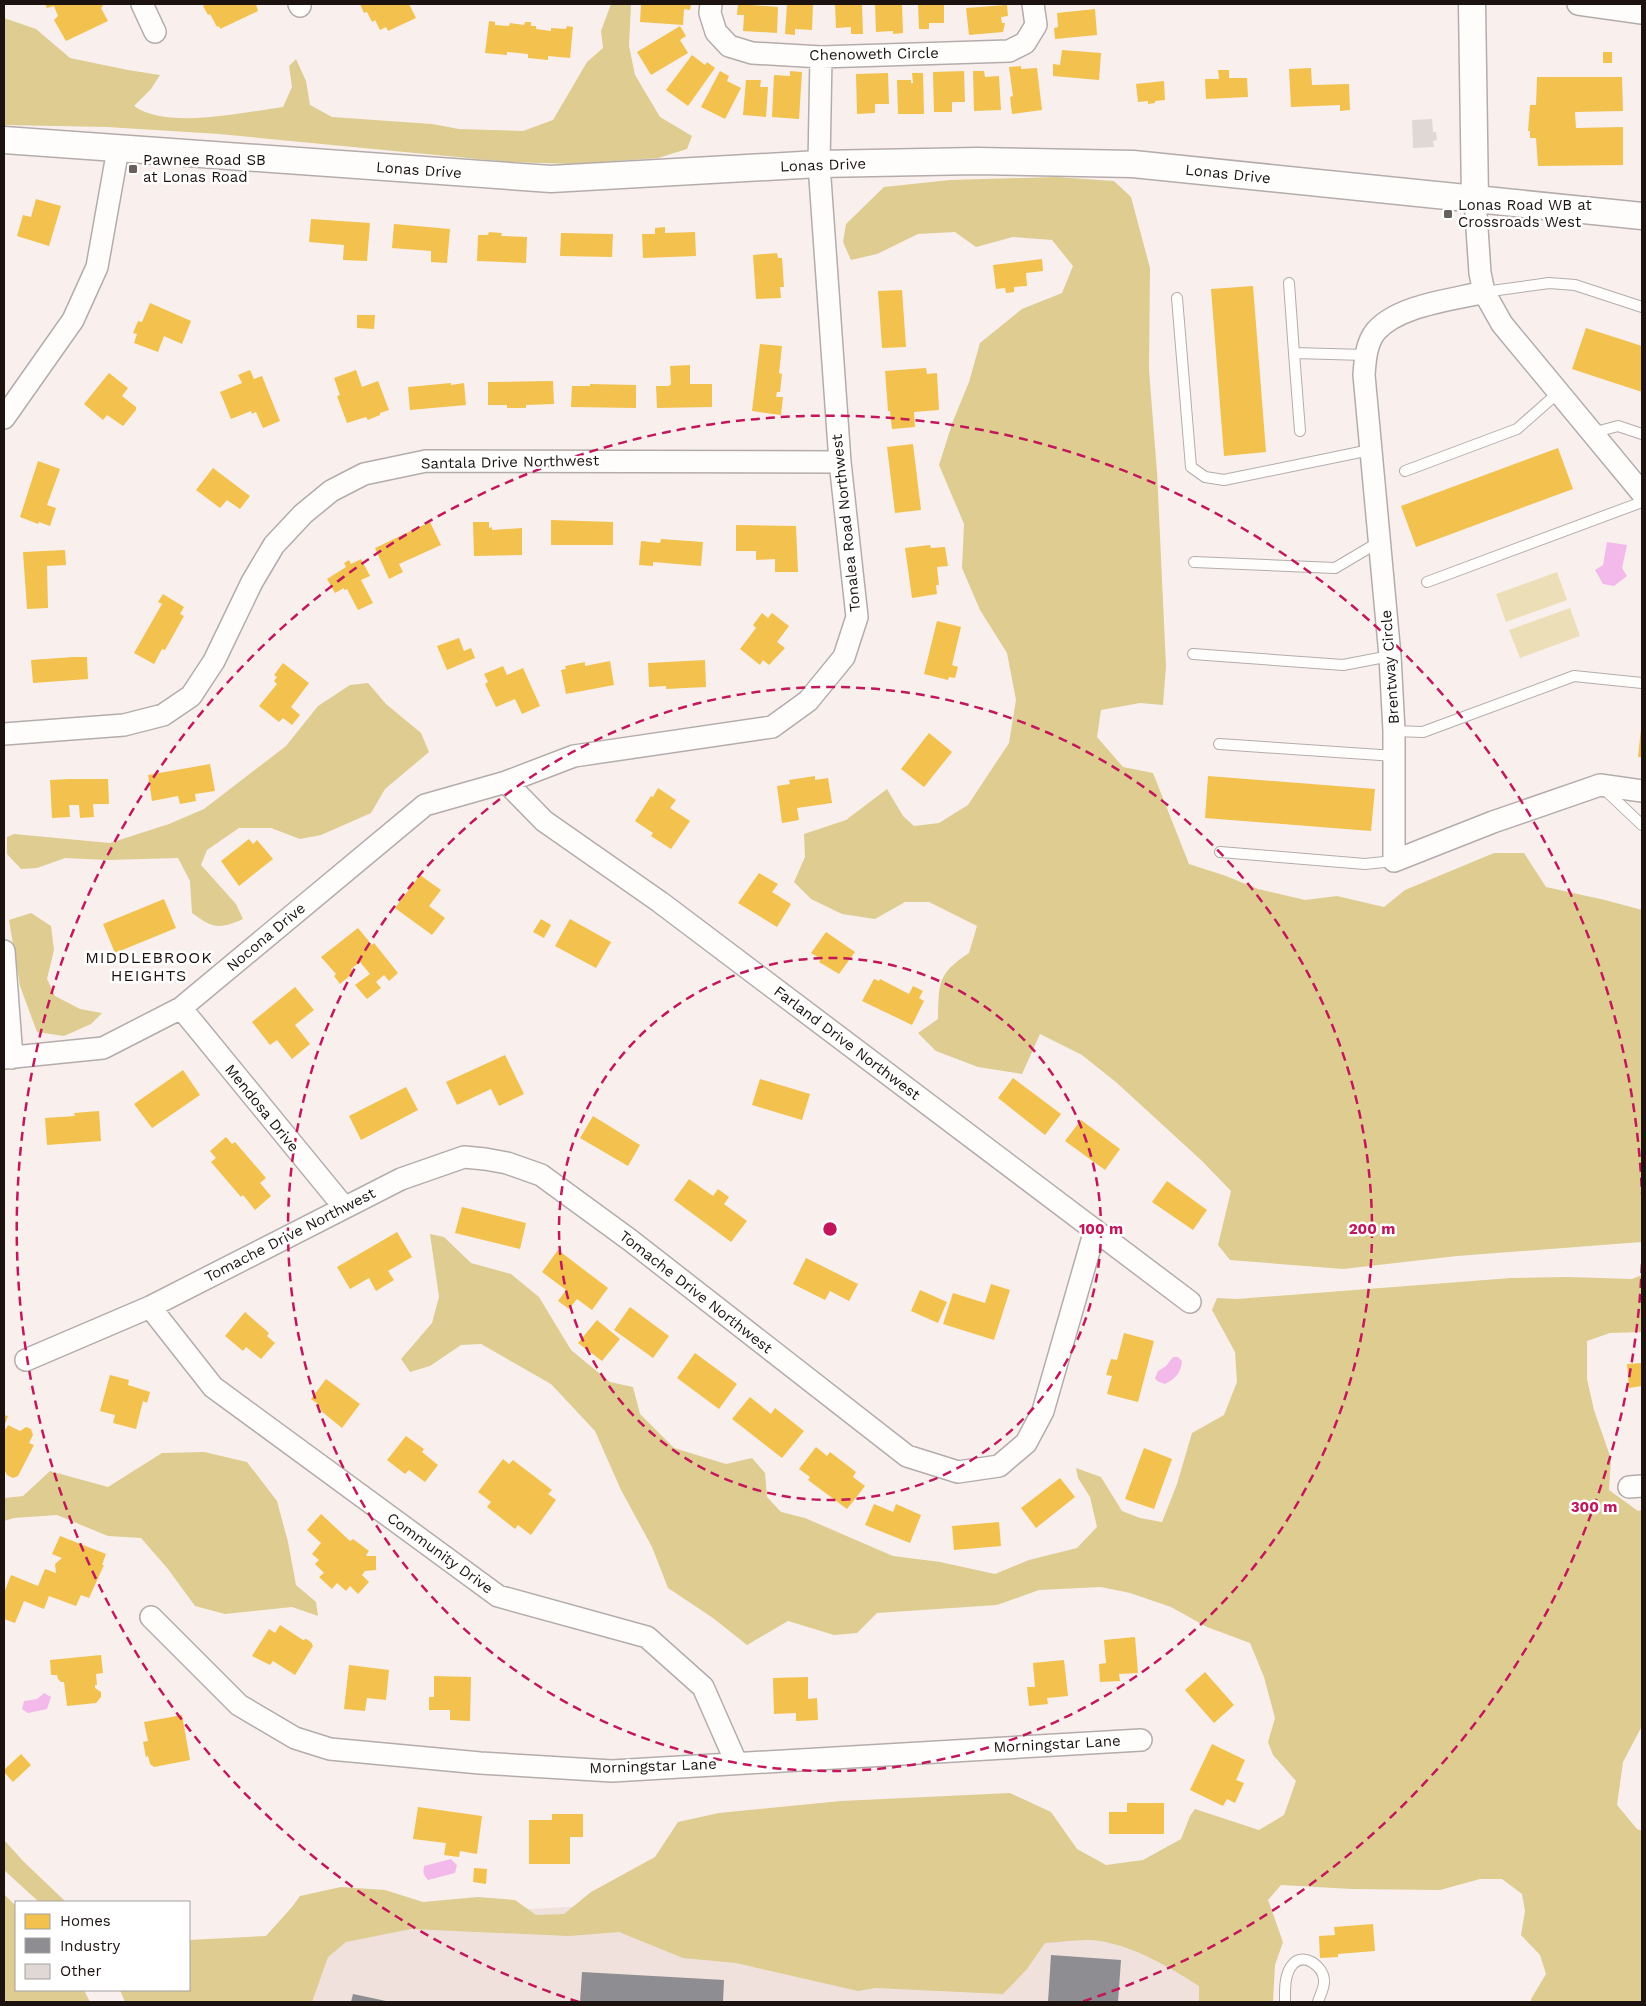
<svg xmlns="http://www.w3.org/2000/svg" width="1646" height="2006" font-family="'Work Sans',sans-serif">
	<rect width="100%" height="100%" fill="#f9f0ee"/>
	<!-- built -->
	<path fill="#f1e1dd" d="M1243,1869L1262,2002H300L318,1921Z"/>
	<!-- green -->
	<path fill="#ecdeb7" d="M1557,572L1567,600L1506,622L1496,594Z
		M1570,608L1580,636L1520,658L1509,630Z"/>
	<!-- forest -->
	<path fill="#decc90" d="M611,4H631L629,46L635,75L660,117L692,136L687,149L658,158L574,164L509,162L219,134L107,127L4,125V18L36,29L70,58L128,70L160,75L151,89L134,106C167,130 244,112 283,107L292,87L289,66L296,59L306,81L310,105L332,117L432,124L459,129L523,131L553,120L587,62L603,48L601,31Z
		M1056,177L1114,181L1131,197L1150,268L1149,370L1157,472L1166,666L1163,705L1140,703L1101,710L1097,737L1123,767L1153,773L1189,864L1226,876L1258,889L1305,900L1337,896L1384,907L1405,890L1494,853H1524L1546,887L1605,900L1642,910V1242L1457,1256L1343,1269L1230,1260L1218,1245L1231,1191L1202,1161L1117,1083L1082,1055L1040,1034L1022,1074L978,1067L936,1051L918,1033L938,1019C939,983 937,974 969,953L977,926L929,902H905L875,919L842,914L811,899L794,882L805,857L804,834L846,820L887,789L903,816L914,826L939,823L968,805L1009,743L1016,700L1007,653L980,610L962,568L964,524L939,465L953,421L969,382L980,343L1022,309L1062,293L1073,266L1052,240L1013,237L976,247L955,232L918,234L877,254L851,260L843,242L846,224L884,187L950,180Z
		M368,683L386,704L421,733L429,752L385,789L371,813L321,835L300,839L271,828H239L207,850L201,865L236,904L243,919C218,930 213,928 192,913L190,881L178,858L108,860L65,858L37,868L21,869L7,854V837L14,834L110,843L169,824L204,809L286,746L318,706L350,685Z
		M31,913L51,926L54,950L47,979L55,996L80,1009L102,1013L91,1024L64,1036L37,1032L20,986L9,920Z
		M430,1234L444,1237L471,1263L511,1274L539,1297L571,1350L610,1382L633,1387L640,1414L674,1448L726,1464L752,1458L765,1473L767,1497L781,1512L805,1518L893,1556L940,1562L995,1574L1029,1560L1077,1548L1097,1527L1090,1497L1078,1478L1076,1468L1101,1477L1122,1511L1140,1518L1162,1522L1177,1484L1192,1433L1224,1415L1237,1382L1235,1352L1212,1310L1217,1298L1237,1299L1511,1278L1568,1277L1632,1279L1642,1275V1332L1610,1333L1587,1341V1379L1594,1410L1611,1459L1609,1490L1638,1511L1642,1510V1726L1623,1762L1617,1805L1637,1829L1642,1831V2002H1531V1999L1546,1974L1540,1955L1521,1935L1525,1911L1522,1894L1502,1879H1480L1440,1890L1352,1889L1281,1885L1268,1900L1283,1942L1275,1965L1273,2002H1199V1986C1169,1967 1136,1947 1100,1941C1083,1938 1063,1942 1045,1943L1027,1969L1003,1994L875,1988L858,1991L736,1963L683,1958L619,1932L569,1936L411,1929L346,1942L328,1957L312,2002H125L120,1990H189V1940L266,1936L292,1907L300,1896L341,1887L385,1890L423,1902L478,1897L515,1900L536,1915L564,1914L591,1892L655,1857L678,1822L719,1813L841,1801L1010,1793L1051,1812L1077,1849L1106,1865L1143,1860L1181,1839L1190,1816L1195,1809L1259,1830L1284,1815L1296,1781L1273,1755L1268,1742L1275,1718L1264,1677L1250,1643L1207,1627L1171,1607L1130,1593L1101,1587L1039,1590L997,1605L877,1613L857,1633L834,1635L788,1621L747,1645L713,1618L668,1588L652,1547L621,1490L595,1431L551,1384L481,1344L461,1345L430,1366L410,1372L401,1359L432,1323L439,1297Z
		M204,1452L247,1462L277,1501L288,1542L296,1585L316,1602L318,1616L292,1607L225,1614L195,1606L168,1569L141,1538L108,1536L57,1515L14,1518L4,1521V1498L23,1496L50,1471L108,1487L162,1453Z
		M4,1840L24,1862L66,1902H39L4,1870Z
		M4,1894L16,1906V1990H84L90,2002H4Z"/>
	<!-- water -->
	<path fill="#f2b9ea" d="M1607,542L1627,545L1622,568L1627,576L1614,586L1603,584L1595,570L1603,565Z
		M1173,1357H1178L1182,1361C1181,1373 1175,1379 1165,1384L1157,1381L1155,1378L1158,1371L1166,1366Z
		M44,1693L51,1697L47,1709L28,1713L22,1709L24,1701L37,1699Z
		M451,1859L457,1865L455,1873L428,1880C423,1874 423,1874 424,1866Z"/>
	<!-- homes -->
	<path fill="#f2c14e" d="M45,4H102L103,6L101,8L108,21L66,41L54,20L58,16L54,6L47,8Z
		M206,4H256L258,11L220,29L219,26L217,27L210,14L208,15L203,6Z
		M360,4H409L416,18L388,31L386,27L380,30L375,20L372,22L367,12L364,13Z
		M641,4H691L690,10L684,9L683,25L640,22Z
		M738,4L778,7L777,33L743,31L744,15H737Z
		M787,4H813L812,30L795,29V35L785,34Z
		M835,4H862L863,34H851V27L836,28Z
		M875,4H902L903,33L893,34V31L876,32Z
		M918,4H944V23H929V29H919Z
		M1007,5L1008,16L1001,17L1002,23H1005L1003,32L969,35L966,8Z
		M1095,9L1097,35L1055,39L1054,28L1058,27L1057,13Z
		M489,21L495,22V25L509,26L510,23L524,25L525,22H531V26H536V29L551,31V28L566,29L567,26L573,27L570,58L548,56V60L528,58V54L507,52V55L485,53Z
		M680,26L686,36L680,40L688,53L651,75L637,52Z
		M1062,50L1101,53L1099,80L1053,76V64L1060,65Z
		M1603,52H1612V63H1603Z
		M692,55L705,65L707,62L715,68L688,106L666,90Z
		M1021,66V69L1037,68L1042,110L1012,114L1010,97L1013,96L1009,67Z
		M1311,68L1312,85L1349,84L1350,110L1340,111V105L1291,107L1289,69Z
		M1218,70H1229V78H1247L1248,97L1206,99L1205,79H1219Z
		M720,71L729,76L727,81L741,88L725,119L701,107Z
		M790,71L802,72L799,119L772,117L774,75L790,76Z
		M964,71L965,102H952V112H934L933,72Z
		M973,71H984L985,77L999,76L1001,110L974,111Z
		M888,73L889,104H875V113L857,114L856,74Z
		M912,73H923L924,114H898L897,80H911V83H913Z
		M1537,77H1622L1623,111L1575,112L1576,128L1623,127V165L1538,166L1536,138H1530V131H1528L1530,105H1536Z
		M746,80H761L760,87H768L766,117L743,115Z
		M1164,81L1165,100L1155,101V103L1148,104V101L1138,102L1136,84Z
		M36,199L61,206L49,246L17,236L23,215L31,217Z
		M311,219L370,223L367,261L343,260L344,245L309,242Z
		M394,224L450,229L447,263L431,262V251L392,248Z
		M665,227V233L695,232L696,256L643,258L642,234H655V228Z
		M489,232L502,233L501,236L527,237L526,263L477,261L478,235H488Z
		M561,233L613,234L612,257L560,256Z
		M777,253L778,258H782L784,287H780L781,298L756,299L753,255Z
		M1042,259L1043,271L1026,273L1027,286L1014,287V292L1006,293L1005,288L996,289L993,265Z
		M1253,286L1266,452L1224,456L1211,289Z
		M902,290L906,347L882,348L878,291Z
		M150,303L191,321L182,344L164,336L158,352L134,343L137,334L133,333L138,321L142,322Z
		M357,315H375L374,329L357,328Z
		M1586,328L1642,346V392L1572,369Z
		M760,344L782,346L779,373L782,374L780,392H777L776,397H783L781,415L752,411Z
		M690,365V384H712V407L657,408L656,386H669L671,384L670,366Z
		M926,368L927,374L937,373L939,410L914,412L915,427L892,429L890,411H888L885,371Z
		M250,370L254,379L262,376L280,421L263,428L256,412L252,414L251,411L231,419L220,392L242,383L238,375Z
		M356,370L362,387L378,381L389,410L380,413V415L368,420L366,417L347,423L337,396L340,395L334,378Z
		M109,373L128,388L122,396L136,407V410L123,426L107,415L103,420L84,404Z
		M553,381L554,404L526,405V408H507V405H488V382Z
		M451,383V385L464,383L466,405L410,410L408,387Z
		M590,384L636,385V408L571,407L572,386H590Z
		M913,444L921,510L895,513L887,447Z
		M1558,448L1573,489L1416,547L1401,506Z
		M38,461L60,469L47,505L56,508L50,526L39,522L38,524L20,517Z
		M213,468L250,496L240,509L227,500L220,508L196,490Z
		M551,520L613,522V545H551Z
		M430,522L441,545L399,564L403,572L389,579L375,548Z
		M473,522H489V528L492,527V530L522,528V555L474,556Z
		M736,525L796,526L798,572H775V559L756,560V551H736Z
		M661,539L703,542L701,566L653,562V566L639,565L641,541L660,543Z
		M930,545L931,548L945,547L948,566L937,567L939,585H936L937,594L912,598L905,548Z
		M65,550L66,565L47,566L48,608L27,609L23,552Z
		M361,559L370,576L361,580L373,603L358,610L347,589L344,590V588L335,593L327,579L346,567L344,563L349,560L351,564Z
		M163,594L184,607L180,614L184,616L165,650L162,649L154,664L134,653L162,604L158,602Z
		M762,613L768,618L772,613L789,626L777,642L785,648L769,665L763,660L760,665L740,649L756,628L753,625Z
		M937,621L961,627L952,665L958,667L955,678L949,677L948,680L924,674Z
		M459,638L464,651L471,648L475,658L447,670L437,646Z
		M73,657H87L88,679L33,683L31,660Z
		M705,660L706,687L666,689V686L649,687L648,663Z
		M610,661L614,685L566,694L561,670L566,669L565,666L585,662V666Z
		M283,663L309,683L291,707L300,715L292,725L283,718L279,722L259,706L277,684L274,681L277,677L274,675Z
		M503,666L507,675L523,668L540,706L522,714L515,699L496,707L485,684L488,682L484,674Z
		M1641,729H1642V757H1638Z
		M929,733L952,752L924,787L901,769Z
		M210,764L215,791L195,794L196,801L180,804L178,796L152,801L148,775Z
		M815,776V780L828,778L832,803L797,808L799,820L782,823L777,786L790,784L789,780Z
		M1208,776L1375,789L1371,831L1205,818Z
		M69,779H108L109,804H93L94,817L80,818L79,805H69L70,817L52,818L50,780Z
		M658,788L676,800L670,808L690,821L671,849L651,836L653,833L635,821L651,796L653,797Z
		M249,839L253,844L257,840L273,859L239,886L221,861Z
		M759,873L778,884L772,892L791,904L777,927L738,903Z
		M420,875L441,890L429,906L445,918L432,935L395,908Z
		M164,899L176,928L115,953L103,924Z
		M541,919L551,925L544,938L533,932Z
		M570,919L611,942L596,968L555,946Z
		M358,928L372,945L374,943L398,973L389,981L384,975L376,982L381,988L367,999L355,985L370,974L360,962L351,969L354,972L340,984L334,976L336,974L321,957Z
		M826,932L855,952L839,974L819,962L821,959L811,953Z
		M874,979L879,981L880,979L909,994L913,986L923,991L919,998L924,1001L912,1025L862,1001Z
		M295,987L314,1010L295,1025L310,1044L292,1059L277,1040L270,1045L252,1022Z
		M505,1055L524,1094L499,1106L491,1089L457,1105L446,1082Z
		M183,1070L200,1095L152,1128L134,1104Z
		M1013,1078L1061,1114L1045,1135L998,1098Z
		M760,1079L810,1094L802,1120L752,1105Z
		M406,1087L418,1110L361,1140L349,1116Z
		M99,1111L101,1141L47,1145L45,1118L75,1116L74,1113Z
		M593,1116L640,1145L628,1166L580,1138Z
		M1081,1120L1120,1149L1105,1170L1065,1141Z
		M226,1137L232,1144L235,1142L266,1178L260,1183L271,1196L255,1210L243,1195L241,1197L211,1162L216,1158L210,1151Z
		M689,1179L713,1196L718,1189L729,1197L724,1204L747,1221L731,1242L674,1200Z
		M1167,1181L1207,1210L1193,1230L1152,1202Z
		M462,1207L526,1223L520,1249L455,1233Z
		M397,1232L412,1257L388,1271L394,1280L376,1291L369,1278L350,1289L337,1267Z
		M558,1250L608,1288L592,1310L577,1299L569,1309L558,1301L566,1290L542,1272Z
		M806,1258L858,1284L849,1301L830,1291L825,1300L793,1284Z
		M991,1284L1010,1290L994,1340L943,1324L953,1293L985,1303Z
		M920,1290L947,1302L938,1323L911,1311Z
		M630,1307L669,1336L653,1358L614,1330Z
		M245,1312L269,1333L267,1336L275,1343L261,1359L246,1347L243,1351L225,1336Z
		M597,1320L620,1339L602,1361L578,1343Z
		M1124,1333L1154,1341L1138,1402L1107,1394L1112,1376L1106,1375L1111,1359L1117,1360Z
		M695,1353L737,1384L719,1409L677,1378Z
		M1642,1363V1386L1629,1388L1627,1364Z
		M110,1375L129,1380L128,1385L150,1392L147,1403L143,1401L136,1429L113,1423L115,1415L100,1411Z
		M326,1379L360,1404L342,1428L320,1410L321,1408L317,1406L318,1404L311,1399Z
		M750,1397L771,1414L775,1408L804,1431L782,1458L732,1419Z
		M4,1415L8,1416L4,1426Z
		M8,1425L20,1431L26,1427L31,1429L33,1435L29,1443L34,1445L18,1476L13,1478L7,1475L4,1469V1428L6,1429Z
		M406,1436L424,1449L422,1452L438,1465L425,1482L409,1470L405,1474L387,1460Z
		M816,1447L827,1456L830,1452L856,1472L853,1477L865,1486L847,1509L808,1480L810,1477L799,1469Z
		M1144,1448L1172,1459L1154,1509L1125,1499Z
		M503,1459L509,1464L513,1460L552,1490L548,1494L556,1500L531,1535L518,1525L515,1529L487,1507L491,1502L478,1492Z
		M1060,1478L1075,1497L1036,1528L1021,1508Z
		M874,1504L893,1512L896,1504L921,1515L910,1543L865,1525Z
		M321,1514L350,1541L353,1539L369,1551L366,1555L367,1556H376V1570L365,1571L362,1575L369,1582L358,1594L350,1586L346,1591L337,1583L332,1589L319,1577L324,1573L315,1564L319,1560L312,1554L321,1543L307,1530Z
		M999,1522L1001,1546L954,1550L952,1526Z
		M60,1536L106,1554L102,1565H104L89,1598L81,1595L76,1606L49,1596L44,1609L24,1601L15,1623L4,1619V1593L11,1575L38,1586L45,1569L56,1573L55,1564L62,1558L52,1554Z
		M280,1625L303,1640L306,1639L311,1642L313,1646L295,1675L273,1661L270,1665L252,1656L269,1629L275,1633Z
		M1135,1637L1138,1673L1119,1674L1120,1681L1100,1682L1099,1664L1106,1663L1104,1640Z
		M101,1655L103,1673L96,1674L97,1685H95V1688L101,1692V1697L96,1703L67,1706L64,1682H61L58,1679L57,1675H51L50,1660Z
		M1064,1660L1068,1696L1047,1698L1048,1704L1029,1706L1027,1687H1035L1033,1663Z
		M349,1665L389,1670L386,1700L367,1698L365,1711L344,1709Z
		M1205,1672L1234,1705L1214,1723L1185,1690Z
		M434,1676L471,1677L470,1721L450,1720V1710H429V1697H434Z
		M808,1677V1699L817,1698L818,1720L796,1721V1713L774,1714L773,1678Z
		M182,1715L190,1760L154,1767L150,1764L148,1756L146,1757L143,1742L148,1741L144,1722Z
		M1212,1744L1245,1760L1236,1780L1244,1783L1235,1803L1227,1799L1223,1806L1190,1790Z
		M21,1754L31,1765L13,1782L4,1772V1770Z
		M1127,1803H1164V1834H1109V1812H1127Z
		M418,1807L482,1816L477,1854L460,1851L459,1857L444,1855L446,1843L413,1839Z
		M552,1814H583V1837H570V1864H529V1820H552Z
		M474,1868L487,1869L486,1884L473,1882Z
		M1373,1924L1375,1951L1338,1954V1957L1320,1958L1319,1936L1335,1935L1334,1927Z"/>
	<!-- industry -->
	<path fill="#8d8d92" d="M1051,1955L1121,1960L1118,2002H1048Z
		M582,1972L724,1980L723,2002H580Z
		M353,1994L386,2001V2002H351Z"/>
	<!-- building -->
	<path fill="#e0d8d4" d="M1432,119L1433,132H1436L1437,140L1433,141L1434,147L1413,148L1412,120Z"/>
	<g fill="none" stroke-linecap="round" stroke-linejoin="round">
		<defs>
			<path id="service" d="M1289,283L1294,353L1365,355
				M1484,292L1549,283L1575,285L1642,307
				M1177,298L1191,467L1205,477L1224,480L1370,450
				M1294,353L1300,431
				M1592,433L1618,426L1642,434
				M1405,471L1517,429L1559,392
				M1194,562L1335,568L1379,542
				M1427,582L1642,502
				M1193,654L1343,665L1390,656
				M1394,731L1423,732L1574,676L1642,683
				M1219,744L1395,756
				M1604,789L1642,825
				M1220,852L1365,864L1394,861
				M1285,2002C1285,1990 1284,1974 1293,1964C1304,1952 1323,1966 1324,1980C1325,1987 1320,1995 1318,2002"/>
			<path id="minor" d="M142,4L155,32
				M299,4L300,6
				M711,4L710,13L716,32L729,46L752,53L821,57L1009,51L1025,43L1036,25L1033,4
				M1578,4L1642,13
				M1475,199L1480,273L1484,292L1502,324L1642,493
				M1484,292C1452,300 1399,305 1376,331C1366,343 1365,361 1364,375L1390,656L1394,731V861L1493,822L1600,785L1642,791
				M4,418L73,320L97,267L118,149
				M4,734L124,725L163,715L191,696L214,661L252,582L274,545L303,514L331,491L364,474L426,461L840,462
				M506,782L544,821L660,902L1190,1302
				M4,951L12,1058
				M181,1008L344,1207
				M4,1058L103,1048L181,1008L425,805L506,782L574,756L772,727L808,701L844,657L857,617L840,462L819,164L821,57
				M150,1307L213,1387L498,1596L647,1637L703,1687L736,1762
				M26,1360L150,1307L401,1179L464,1157L485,1159L507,1163L541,1175L630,1240L907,1456L958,1472L999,1466L1026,1443L1043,1411L1095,1230
				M1629,1487L1642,1486
				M151,1617L239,1705L295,1738L330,1749L480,1763L612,1771L1141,1740"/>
			<path id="tertiary" d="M1472,4L1475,199
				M4,140L551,179L819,164L977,161L1133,164L1642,216"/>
		</defs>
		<!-- service casing -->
		<use href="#service" stroke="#b4acaa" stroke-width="12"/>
		<!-- minor casing -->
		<use href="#minor" stroke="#b4acaa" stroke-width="24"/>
		<!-- tertiary casing -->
		<use href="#tertiary" stroke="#b4acaa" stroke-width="29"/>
		<!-- service -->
		<use href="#service" stroke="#fefdfc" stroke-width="10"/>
		<!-- minor -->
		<use href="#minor" stroke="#fefdfc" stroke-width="21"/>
		<!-- tertiary -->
		<use href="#tertiary" stroke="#fefdfc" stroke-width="26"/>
	</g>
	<!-- distance rings -->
	<g fill="none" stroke="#c2185b" stroke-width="2.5" stroke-dasharray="9 6">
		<circle cx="830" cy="1229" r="271"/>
		<circle cx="830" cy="1229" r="542"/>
		<path d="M1642 1264A813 813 0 0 1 1081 2002M579 2002A813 813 0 1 1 1642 1194"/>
	</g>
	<!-- markers -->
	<g fill="#69605e" stroke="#fff" stroke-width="2">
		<rect x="128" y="164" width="10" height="10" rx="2.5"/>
		<rect x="1443" y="209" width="10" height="10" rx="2.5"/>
	</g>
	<g text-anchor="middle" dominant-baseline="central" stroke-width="5" stroke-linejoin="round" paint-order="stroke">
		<!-- street labels -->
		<g font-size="15" fill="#1c1311" stroke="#fff">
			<text transform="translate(874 54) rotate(-1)">Chenoweth Circle</text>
			<text transform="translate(823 165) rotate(-2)">Lonas Drive</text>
			<text transform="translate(419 170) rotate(4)">Lonas Drive</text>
			<text transform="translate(1228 174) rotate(6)">Lonas Drive</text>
			<text transform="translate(510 462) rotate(-1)">Santala Drive Northwest</text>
			<text transform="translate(846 523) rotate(-96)">Tonalea Road Northwest</text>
			<text transform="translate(1390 667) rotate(-94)">Brentway Circle</text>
			<text transform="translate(266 937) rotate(-40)">Nocona Drive</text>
			<text transform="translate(847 1043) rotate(37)">Farland Drive Northwest</text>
			<text transform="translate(262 1108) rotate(51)">Mendosa Drive</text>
			<text transform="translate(290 1235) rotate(-27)">Tomache Drive Northwest</text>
			<text transform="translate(696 1292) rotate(38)">Tomache Drive Northwest</text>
			<text transform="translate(440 1553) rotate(36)">Community Drive</text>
			<text transform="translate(1057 1744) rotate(-3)">Morningstar Lane</text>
			<text transform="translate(653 1766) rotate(-2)">Morningstar Lane</text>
		</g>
		<!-- poi labels -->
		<g font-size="15" fill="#1c1311" stroke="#fff" text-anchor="start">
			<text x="143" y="160">Pawnee Road SB<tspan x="143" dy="17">at Lonas Road</tspan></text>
			<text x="1458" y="205">Lonas Road WB at<tspan x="1458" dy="17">Crossroads West</tspan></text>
		</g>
		<!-- neighbourhood labels -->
		<g font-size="16" letter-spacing="1" fill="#1c1311" stroke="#fff">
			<text x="149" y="957">MIDDLEBROOK<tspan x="149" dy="18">HEIGHTS</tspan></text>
		</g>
	</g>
	<circle cx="830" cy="1229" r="8" fill="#c2185b" stroke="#fff" stroke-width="2.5"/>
	<g font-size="15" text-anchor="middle" font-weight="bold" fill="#c2185b" stroke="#fff" stroke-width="5" stroke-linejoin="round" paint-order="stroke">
		<text x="1101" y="1234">100 m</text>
		<text x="1372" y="1234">200 m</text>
		<text x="1594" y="1512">300 m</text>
	</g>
	<!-- border -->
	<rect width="1646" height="2006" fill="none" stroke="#1c1311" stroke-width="10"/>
	<!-- legend -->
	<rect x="15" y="1901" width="175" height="90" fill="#ffffff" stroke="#a4a1a0"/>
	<rect x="25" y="1914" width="25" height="15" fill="#f2c14e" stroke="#a4a1a0"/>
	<text x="60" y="1926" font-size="15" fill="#1c1311">Homes</text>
	<rect x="25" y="1938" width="25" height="15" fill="#8d8d92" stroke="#a4a1a0"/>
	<text x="60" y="1951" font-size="15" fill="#1c1311">Industry</text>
	<rect x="25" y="1964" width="25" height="15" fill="#e0d8d4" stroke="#a4a1a0"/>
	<text x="60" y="1976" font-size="15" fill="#1c1311">Other</text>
</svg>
